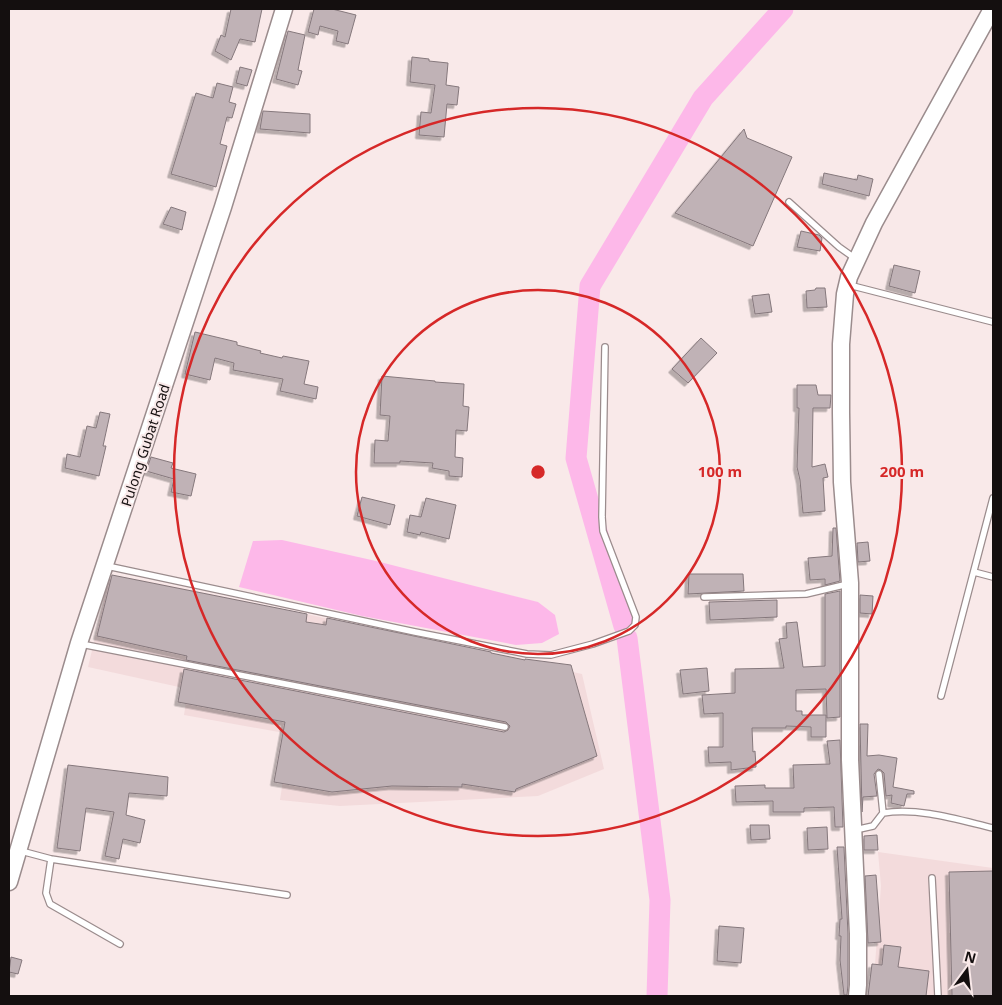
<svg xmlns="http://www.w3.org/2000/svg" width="1002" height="1005" font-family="'Noto Sans',sans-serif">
	<defs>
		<filter id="shadow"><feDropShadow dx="-3.5" dy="3.5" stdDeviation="0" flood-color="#0004"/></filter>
	</defs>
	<rect width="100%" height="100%" fill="#f9e9e9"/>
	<!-- built -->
	<path fill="#f3dbdc" d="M110,575L142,580L255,603L582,674L604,769L538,796L340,806L280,800L290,734L184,715L188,689L88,667Z
		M878,852L993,868V996H870L875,964L881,886Z"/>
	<!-- water -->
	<path fill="#fdb8e9" d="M282,540L376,561L538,602L555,615L559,634L542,643L516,645L362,616L239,587L253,541Z"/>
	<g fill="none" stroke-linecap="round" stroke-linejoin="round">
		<!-- river -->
		<path stroke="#fdb8e9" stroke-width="21" d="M624,626L576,458L590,286L703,98L783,9
			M627,638L660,900L657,996"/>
	</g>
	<!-- building -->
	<path fill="#c0b2b6" stroke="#85787c" filter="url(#shadow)" d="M231,9H262L255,42L240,39L231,60L215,51L221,35L225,37Z
		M314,9H332L356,15L348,44L336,41L338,31L320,26L318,35L308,32Z
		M288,31L305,35L298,70L302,71L298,85L276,79Z
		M412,57L429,59V61L448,63L446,85L459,87L457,105L447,104L444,137L419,135L421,112L431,113L435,85L410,82Z
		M240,67L252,70L247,86L236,83Z
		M217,83L233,87L229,102L236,104L232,118L227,117L220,144L227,146L216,187L171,174L196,93L213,98Z
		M263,111L310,114V133L260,129Z
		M744,129L747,138L792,157L753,246L675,213Z
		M824,173L857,180L858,175L873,179L869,196L822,184Z
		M171,207L186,212L182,230L163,224Z
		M801,231L819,235L822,238L820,251L797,247Z
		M894,265L920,271L915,293L889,286Z
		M816,288H825L827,307L807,308L806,291L815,290Z
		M769,294L772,312L755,314L752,296Z
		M195,332L237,342V345L261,351L260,353L282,358L283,356L309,361L304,384L318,387L316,399L280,391L283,379L233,370L234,363L215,358L210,380L185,374Z
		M701,338L717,353L688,383L672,369Z
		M382,376L435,381V382L464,384L463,406L469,407L467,431L456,430L455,457L463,458L462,477L449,476V471L432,468L433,463L400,461V463H374L375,440L388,441L390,416L380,415Z
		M797,385H816L818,395H831L830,408H813L812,467L825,464L828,477L823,478L825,511L803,513L800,480L797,467L799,408H797Z
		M100,412L110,414L103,446H106L99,476L65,468L67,454L80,457L87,426L96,428Z
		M151,457L173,463L171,468L196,474L191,496L171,492L174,479L146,471Z
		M362,497L395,505L390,525L357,516Z
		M426,498L456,505L449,539L421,532L420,535L407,532L410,515L421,517Z
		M833,528H836L840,581L825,585V579L810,580L808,558L832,556Z
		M868,542L870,561L858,562L857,543Z
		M689,574H743L744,591L688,594Z
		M112,575L307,614L306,622L326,625L327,618L491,652V653L525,660V659L571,665L597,756L516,789L515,792L462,784V787L392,786L332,792L274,782L285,722L178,702L184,669L504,732L508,730L510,726L506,722L186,660L187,656L97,636Z
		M840,591V717L827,718L826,689L796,690V711H802V715H826V737H811V727L786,726V728H752L753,752L755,751L756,767L731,770V762L709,763L708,747H723V713L704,714L702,695L735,693V669L784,668L779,639L787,638L786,623L797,622L803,667L825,666V594Z
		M860,595L873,596L872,614L860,613Z
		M777,600V617L710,620L709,602Z
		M707,668L709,691L683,694L680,670Z
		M860,724H868L867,756L879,755L897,758L893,787L914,791V794H907L904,806L891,803L892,795L886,796L884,773L881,770L878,769L874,774L877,796L863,797L862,812Z
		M840,740L843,827H835L834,807L804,808V812H773V801L736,802L735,786L765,785V788H794L793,765L830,764L827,741Z
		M68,765L168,777L167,796L129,793L126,815L145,820L140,843L123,839L119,859L105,856L114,812L86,808L80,851L57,848Z
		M750,825H769L770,839L751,840Z
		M827,827L828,849L808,850L807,828Z
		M877,835L878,850H864V836Z
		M837,847H844L848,934V985L847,995H844L840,960L841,936H839L840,919H842Z
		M993,871V996H952L949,872Z
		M876,875L881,942L868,943L865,876Z
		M719,926L744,928L741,963L717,961Z
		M884,945L901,947L898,967L929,971L926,996H868L872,964L882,965Z
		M11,957L22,960L18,974L9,972Z"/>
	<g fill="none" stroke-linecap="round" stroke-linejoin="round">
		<defs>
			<path id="lane" d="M789,202L839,247L856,259
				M849,285L993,322
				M107,566L415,632L527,654L551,655L593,644L629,631L635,625L636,617L603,531L602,517L605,347
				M974,572L993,577
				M704,597L806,594L848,584
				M81,644L505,727
				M941,696L993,498
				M879,774L883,813
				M855,830L873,826L883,813C919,807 959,820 993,828
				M21,851L51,859L287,895
				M51,859L46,893L50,904L120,944
				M932,878L938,996"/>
			<path id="secondary" d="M9,882L79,643L223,207L284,9
				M857,996L858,985V934L850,760V583L842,482L841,413V344L845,294L849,277L874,223L992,9"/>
		</defs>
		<!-- lane casing -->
		<use href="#lane" stroke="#9b8c8d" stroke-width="8"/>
		<!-- secondary casing -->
		<use href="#secondary" stroke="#9b8c8d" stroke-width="19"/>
		<!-- lane -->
		<use href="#lane" stroke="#fff" stroke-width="5.5"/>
		<!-- secondary -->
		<use href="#secondary" stroke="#fff" stroke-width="16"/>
	</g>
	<!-- distance rings -->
	<g fill="none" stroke="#d62828" stroke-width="2.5">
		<circle cx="538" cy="472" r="182"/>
		<circle cx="538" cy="472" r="364"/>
	</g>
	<g text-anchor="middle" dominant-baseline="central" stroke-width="4" stroke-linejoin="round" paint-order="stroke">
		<!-- street labels -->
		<g font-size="14" fill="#140f0f" stroke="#f9e9e9">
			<text transform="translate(145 445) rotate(-72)">Pulong Gubat Road</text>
		</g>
	</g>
	<circle cx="538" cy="472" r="8" fill="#d62828" stroke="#f9e9e9" stroke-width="2.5"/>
	<g font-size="15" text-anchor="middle" font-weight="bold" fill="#d62828" stroke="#f9e9e9" stroke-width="4" stroke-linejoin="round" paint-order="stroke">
		<text x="720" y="477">100 m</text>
		<text x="902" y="477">200 m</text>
	</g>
	<!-- border -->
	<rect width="1002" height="1005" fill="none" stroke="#140f0f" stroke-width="20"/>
	<!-- north arrow -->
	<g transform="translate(967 970) rotate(15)" stroke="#f9e9e9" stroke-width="4" paint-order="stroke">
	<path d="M0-4L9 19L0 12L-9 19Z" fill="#140f0f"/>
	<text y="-8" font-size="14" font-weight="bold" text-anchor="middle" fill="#140f0f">N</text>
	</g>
</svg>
